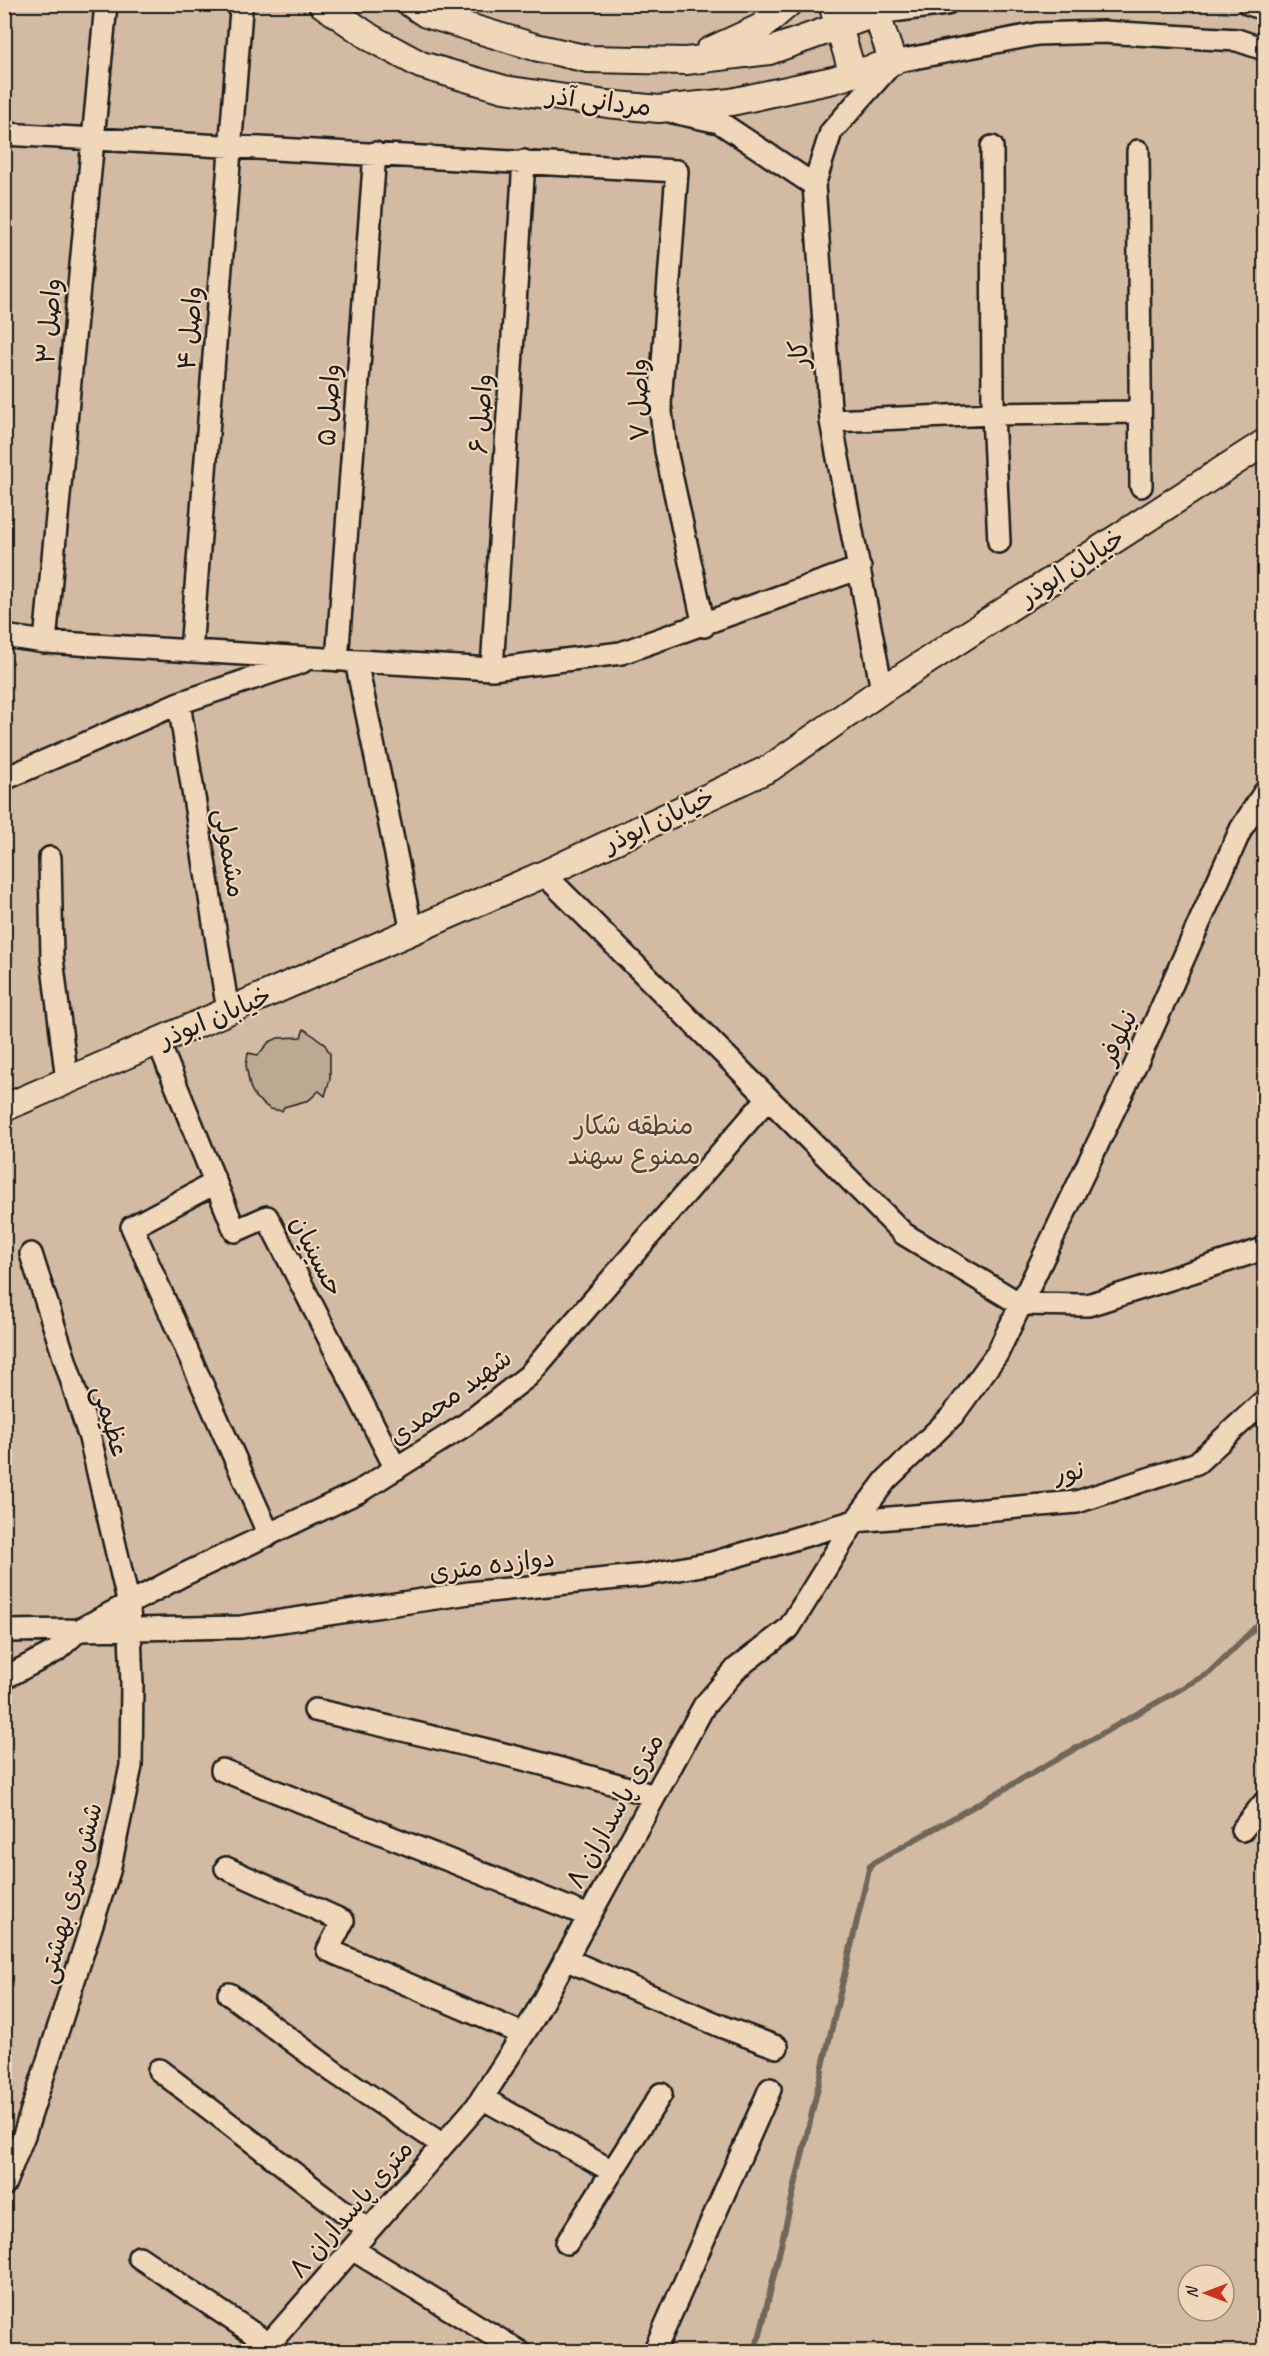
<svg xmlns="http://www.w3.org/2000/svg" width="1269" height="2356" font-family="Caveat,'Playpen Sans Arabic',sans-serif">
	<rect width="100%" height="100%" fill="#f1d7b9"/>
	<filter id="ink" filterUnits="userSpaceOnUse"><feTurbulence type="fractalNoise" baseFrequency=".0167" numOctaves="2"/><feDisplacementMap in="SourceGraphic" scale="12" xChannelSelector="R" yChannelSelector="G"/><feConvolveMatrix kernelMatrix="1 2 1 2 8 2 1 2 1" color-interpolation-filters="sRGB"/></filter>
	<g filter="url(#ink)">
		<!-- green -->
		<path fill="#d2bba2" stroke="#776c5f" stroke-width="1.5" fill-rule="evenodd" d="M5,5H1264V2351L5,2352ZM1188,2275H1224V2311H1188Z"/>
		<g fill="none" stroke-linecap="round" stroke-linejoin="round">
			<!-- stream -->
			<path stroke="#70665a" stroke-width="6" d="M752,2352L760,2335L870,1865L1209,1673L1264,1619"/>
		</g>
		<!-- building -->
		<path fill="#bca992" stroke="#1c1c1c" stroke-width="1.5" d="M304,1029L324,1043L330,1054V1079L325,1096L319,1091L309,1100L284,1107L282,1111L270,1109L256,1098L250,1087L246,1065L248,1053L258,1055L269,1042L278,1038L301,1037Z"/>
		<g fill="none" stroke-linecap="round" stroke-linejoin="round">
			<defs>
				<path id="minor" d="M1249,4L1264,9
					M877,13L946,4
					M673,112L719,122L814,185
					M4,134L677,171L660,404L666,451L704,626
					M992,147L993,414L999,542
					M1138,151L1141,486
					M831,421L993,414L1140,412
					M4,636L45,642L492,669L621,653L860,568
					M45,642L106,4
					M191,651L241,10
					M337,660L375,153
					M356,661L412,932
					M492,669L524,161
					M882,690L831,421L814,185L831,132L893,62L1037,34L1103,32L1237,40L1264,49
					M179,703L228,1011
					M4,779L179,703L302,662
					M50,858L52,958L67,1081
					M544,874L904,1234L1020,1304L1088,1305L1264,1249
					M158,1041L235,1231L267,1217L396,1469
					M215,1183L132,1227L269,1535
					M4,1631L79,1630L183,1575L360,1491L465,1425L528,1376L768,1098
					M4,1678L56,1651L79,1630L241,1627L469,1593L646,1575L712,1563L855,1521L1077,1502L1197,1463L1264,1401
					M315,1710C429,1736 543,1761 654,1796
					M222,1770L589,1916
					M1242,1830L1264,1803
					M226,1868L343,1921L328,1950L523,2034
					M565,1959L723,2027L777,2047
					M229,1994L334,2072L443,2145
					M159,2070L368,2230
					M482,2098L612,2171
					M4,2185L24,2135L109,1871L131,1766L132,1685L129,1605L90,1438L31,1254
					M567,2243L661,2094
					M352,2249L520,2352
					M139,2257L269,2344
					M262,2352L477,2106L533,2019L704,1706L737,1668L789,1628L855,1521L886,1480L953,1415L997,1354L1145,1045L1241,829L1264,793
					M654,2352L770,2089"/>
				<path id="major" d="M322,4L371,38L421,65L504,89L607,104L659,109L731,102L833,80L893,62L873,4
					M411,4L426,14L535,47L588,59L686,61L769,51L877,13
					M832,4L853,74
					M709,51L761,27L788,4
					M4,1108L544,874L770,768L882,690L1264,443"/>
			</defs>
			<!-- minor casing -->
			<use href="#minor" stroke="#1c1c1c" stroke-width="26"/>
			<!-- major casing -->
			<use href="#major" stroke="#1c1c1c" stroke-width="30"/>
			<!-- minor -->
			<use href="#minor" stroke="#f1d7b9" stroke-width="21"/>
			<!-- major -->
			<use href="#major" stroke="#f1d7b9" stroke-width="26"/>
		</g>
	</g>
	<g text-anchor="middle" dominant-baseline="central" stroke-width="4.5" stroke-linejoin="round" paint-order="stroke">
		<!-- street labels -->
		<g font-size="26" fill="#1c1c1c" stroke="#f1d7b9">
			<text transform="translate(599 101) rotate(7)">مردانی آذر</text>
			<text transform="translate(49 321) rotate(-85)">واصل ۳</text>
			<text transform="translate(190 328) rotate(-85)">واصل ۴</text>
			<text transform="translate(799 354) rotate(-94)">کار</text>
			<text transform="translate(639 400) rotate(-91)">واصل ۷</text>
			<text transform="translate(329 405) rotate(-86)">واصل ۵</text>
			<text transform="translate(481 414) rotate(-86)">واصل ۶</text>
			<text transform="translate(1072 567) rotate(-33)">خیابان ابوذر</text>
			<text transform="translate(659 820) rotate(-25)">خیابان ابوذر</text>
			<text transform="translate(230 853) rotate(81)">مشمولی</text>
			<text transform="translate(215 1017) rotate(-23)">خیابان ابوذر</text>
			<text transform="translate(1118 1037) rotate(-65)">نیلوفر</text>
			<text transform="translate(317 1256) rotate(63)">حسینیان</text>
			<text transform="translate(450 1397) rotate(-36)">شهید محمدی</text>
			<text transform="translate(111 1421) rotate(74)">عظیمی</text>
			<text transform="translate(1069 1472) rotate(-11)">نور</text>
			<text transform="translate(492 1565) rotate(-7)">دوازده متری</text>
			<text transform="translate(615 1811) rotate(-61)">۸ متری پاسداران</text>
			<text transform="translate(70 1893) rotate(-75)">شش متری بهشتی</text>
			<text transform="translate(351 2209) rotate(-49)">۸ متری پاسداران</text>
		</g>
		<!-- park labels -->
		<g font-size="26" fill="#4a443e" stroke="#f1d7b9">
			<text x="634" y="1125">منطقه شکار<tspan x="634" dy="30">ممنوع سهند</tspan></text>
		</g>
	</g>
	<!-- margin -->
	<rect width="1269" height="2356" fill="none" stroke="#f1d7b9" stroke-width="24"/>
	<rect x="12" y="12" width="1245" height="2332" fill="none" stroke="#1c1c1c" stroke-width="2" filter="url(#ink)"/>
	<!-- north arrow -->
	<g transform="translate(1206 2293) rotate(270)"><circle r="28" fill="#f1d7b9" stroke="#9c8c7a" stroke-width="1.5"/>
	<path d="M0-4.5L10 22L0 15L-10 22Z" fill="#c8321e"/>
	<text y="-9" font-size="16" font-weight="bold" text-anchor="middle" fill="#1c1c1c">N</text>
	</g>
</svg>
